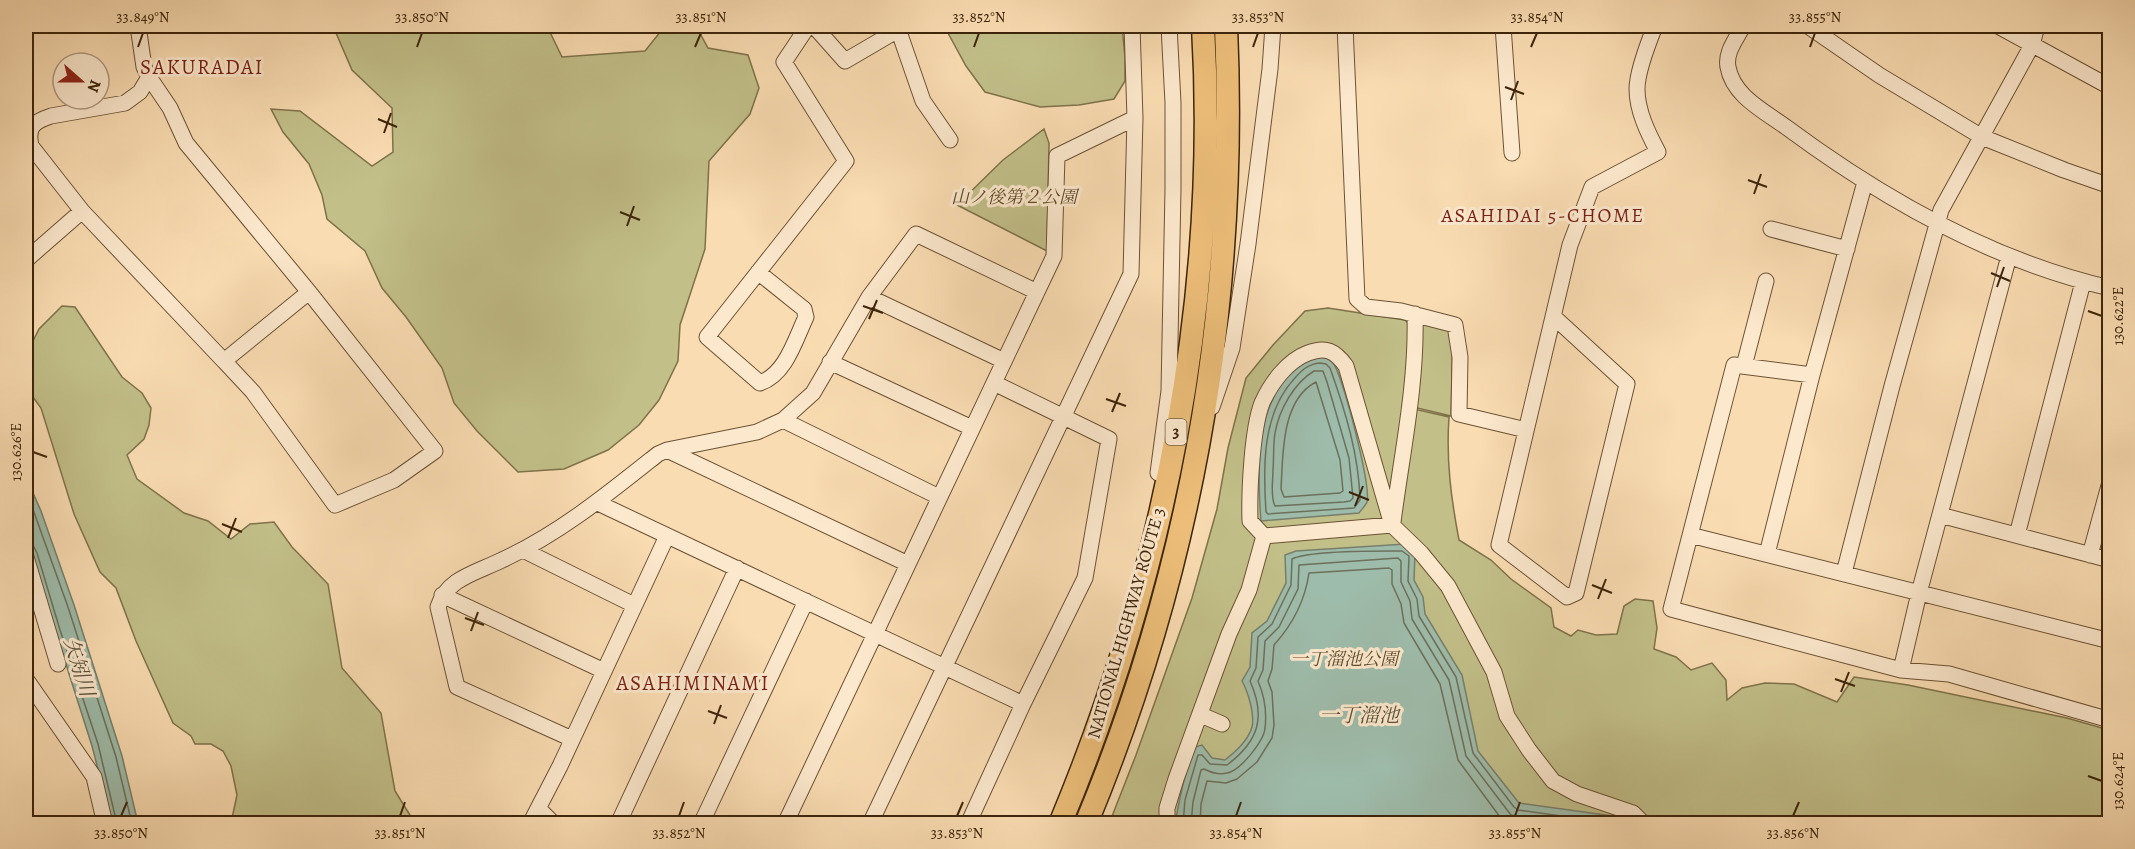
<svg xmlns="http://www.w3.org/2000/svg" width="2135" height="849" font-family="Alegreya,'Noto Serif JP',serif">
	<rect width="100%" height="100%" fill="#fadcb2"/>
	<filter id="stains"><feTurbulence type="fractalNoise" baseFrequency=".00333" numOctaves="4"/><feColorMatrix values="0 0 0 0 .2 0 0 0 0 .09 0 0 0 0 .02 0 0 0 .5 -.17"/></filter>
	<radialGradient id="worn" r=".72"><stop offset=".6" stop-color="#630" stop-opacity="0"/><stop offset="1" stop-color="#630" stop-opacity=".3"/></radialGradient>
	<!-- green -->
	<path fill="#c2bf89" stroke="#7f724a" stroke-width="1.5" d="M333,26H547L562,57L645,51L665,26H696L708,48L748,55L759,88L750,114L709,161L705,249L680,325L678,361L659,400L639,425L608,450L564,469L518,472L477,431L454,403L442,368L406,317L382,288L365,251L327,219L322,195L309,164L283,132L271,109L300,111L372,166L393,152L392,108L352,70Z
		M947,26H1122L1125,57V81L1114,99L1079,105L1040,107L985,92L966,66L948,33Z
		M1044,129L1049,143L1047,251L957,205L1003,160Z
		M62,306L75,307L122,377L142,393L151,408L149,425L144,439L127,455L137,479L184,513L208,521L231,539L250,524L274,522L292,547L328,584L342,668L381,713L395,791L410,815L411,823H231L237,795L231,766L223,751L211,744H195L191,736L173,723L136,641L116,588L100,572L74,514L41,408L27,389L26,355L39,329Z
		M1328,308L1405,320L1410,325L1405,407L1449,417C1446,460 1451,498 1459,540L1491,560L1511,579L1551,608L1554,627L1571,636L1578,630L1596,635L1617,634L1624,606L1635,599L1653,601L1657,628L1654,649L1676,657L1691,670L1712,663L1726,680L1727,700L1742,688L1765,683L1794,684L1837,702L1854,677L1908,685L2067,718L2109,730V823L1109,824L1136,755L1192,598L1217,509L1228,448L1246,378L1273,345L1305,311Z
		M1420,319L1453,328L1451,416L1413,407Z"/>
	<!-- water -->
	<path fill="#9ebcab" stroke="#777f6b" stroke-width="1.5" d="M1321,357C1326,358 1330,358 1333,363C1343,375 1371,486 1367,502C1366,505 1361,510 1359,513L1261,521C1257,468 1254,401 1299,365C1305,360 1314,359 1321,357Z
		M26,477L41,511L74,605L122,756L138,823H112L92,746L26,539Z
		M1406,544L1415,553L1414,580L1423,597L1425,614L1462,675L1478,751L1519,803L1620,817L1625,823L1179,824L1176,819C1180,795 1185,770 1195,747L1202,745L1212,758L1225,760C1235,752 1248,741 1252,727C1255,714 1248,692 1242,681L1250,667L1252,633L1267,621L1286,583L1285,555L1296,551Z"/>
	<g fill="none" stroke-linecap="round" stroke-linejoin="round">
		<!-- shore -->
		<path stroke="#6d705a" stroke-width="1.5" d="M1320,363L1326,364L1330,368C1345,410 1359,455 1360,500L1354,508L1268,514L1266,512C1263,467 1262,414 1294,379C1302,370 1308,364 1320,363Z
			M1314,371H1323L1327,382L1349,458L1353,498L1350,501L1344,502L1275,506C1270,496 1273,481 1273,470C1274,458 1273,445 1275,433C1279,410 1294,383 1314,371Z
			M1316,382L1340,460L1343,491L1340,493L1284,497L1281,489C1283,455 1281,400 1316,382Z
			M26,490L68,607L116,757L132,824
			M26,540L32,543L37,553L60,630L98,744L117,824
			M1183,824L1185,800L1198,755H1202L1210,764L1227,765C1259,741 1266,717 1250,681L1256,668L1258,637L1272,624L1291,585L1292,559C1310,550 1379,551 1402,551L1409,556L1408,581L1417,599L1419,616L1456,677L1473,753L1514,807L1518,810L1618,824
			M1191,824L1193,802L1201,770L1204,769C1210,772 1220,775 1227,773C1240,771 1264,741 1265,728C1267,712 1264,695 1258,681L1263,670L1265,641L1279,627L1298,589L1299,565L1398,558L1401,561V582L1410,601L1412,619L1449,680L1466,756L1511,815L1565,824
			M1200,824L1201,804L1207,781L1226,783L1237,779L1257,762L1272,738L1274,725L1272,692L1268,681L1272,669L1274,645C1293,624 1305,601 1309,573L1389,568L1392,570V584L1401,604L1404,623L1440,684L1458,760L1500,817L1509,824"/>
		<defs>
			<path id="minor" d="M138,26L144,67L149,77L170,108L186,143L309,292L435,451L394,480L335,505L253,392L224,361L309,292
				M814,26L845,61L898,30
				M897,26L923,101L950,140
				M1345,26L1357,299L1366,307L1401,311L1455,325L1460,357L1459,414L1526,430
				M1503,26L1512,153
				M1743,26C1737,38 1725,52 1728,67C1733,96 1764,111 1786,127C1883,199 1992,261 2110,288
				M1808,26L1879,75L1982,137L2064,170L2110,186
				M1998,26L2110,87
				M82,211L31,146C27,127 33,122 51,116L125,103L140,92L149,77
				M1771,229L1847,249
				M26,260L82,211L224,361
				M758,272L804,309L806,317C795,340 786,374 760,383L707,337L846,161L784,62L808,26
				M869,297L1004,361
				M1554,317L1627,384L1576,593L1567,597L1499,545L1570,245L1592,187L1658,152C1648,133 1637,111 1637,89C1637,73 1649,41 1655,26
				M830,362L972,428
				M1744,366L1766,281
				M1812,375L1734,365L1671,609L1901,670L1949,674L2110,720
				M1212,407L1232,348L1248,244L1270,69L1273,26
				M783,420L939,497
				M667,450L908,564
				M1158,473L1169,391L1173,189V103L1169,26
				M598,503L1023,704
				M1940,515L2110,560
				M1393,522C1402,452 1417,385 1415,314
				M1392,525L1264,536L1250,521C1249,492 1252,429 1262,403C1271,383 1287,361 1308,353C1326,346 1335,351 1346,366L1392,525L1421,553L1448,586L1494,672L1507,716L1529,750L1553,781L1577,794L1633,813L1644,824
				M1690,535L2110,641
				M2017,535L2083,282
				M523,550L634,605
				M1767,554L1812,375L1865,182
				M2090,555L2110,482
				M26,557L58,664
				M1844,573L1892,386L1941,210L2032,45L2037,26
				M442,595L604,671
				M1901,670L1919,593L2009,256
				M26,679L94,777L105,824
				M1201,715L1222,724
				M572,739L457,687L438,607C447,578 476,573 502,560C559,534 609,493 658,454L667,450L757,432L783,420L813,393L869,297L916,234L1037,292
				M539,809L554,824
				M530,824L560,766L667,536
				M618,824L737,568
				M701,824L806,601
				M785,824L1054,256L1057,156L1135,118
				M870,824L1131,274L1135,118L1132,26
				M968,824L1023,704L1085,578L1109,439L994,383
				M1169,824L1167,820V808L1176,779L1229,634L1249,590L1264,536"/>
			<path id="highway" d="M1060,824C1165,573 1219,296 1203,26
				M1086,824C1192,569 1238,300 1226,26"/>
		</defs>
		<!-- minor casing -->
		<use href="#minor" stroke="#6c5234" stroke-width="17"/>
		<!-- highway casing -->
		<use href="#highway" stroke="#3c240a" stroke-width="25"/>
		<!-- minor -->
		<use href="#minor" stroke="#fce8cd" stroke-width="15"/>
		<!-- highway -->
		<use href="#highway" stroke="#edbe79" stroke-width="22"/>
	</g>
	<!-- ticks -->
	<path fill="none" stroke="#3c240a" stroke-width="2" d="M138,47L143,33M417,47L422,33M695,47L701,33M974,47L979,33M1253,47L1258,33M1531,47L1537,33M1810,47L1815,33M1505,87L1524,94M1511,100L1518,81M378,119L397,127M384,133L391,113M1748,180L1767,187M1754,194L1761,174M620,212L640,220M627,226L634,206M1991,273L2010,281M1997,287L2004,267M863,306L883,313M2088,311L2102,316M869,319L877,300M1106,399L1126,406M1112,412L1120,393M33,452L47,457M1349,492L1369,500M1355,506L1363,486M222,524L242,532M228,538L236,518M1592,585L1612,593M1598,599L1606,579M465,618L484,625M471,631L478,612M1835,679L1855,686M1841,692L1849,672M708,711L727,718M714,724L721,705M2088,776L2102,781M121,816L127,802M400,816L405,802M679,816L684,802M957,816L963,802M1236,816L1241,802M1515,816L1520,802M1793,816L1799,802"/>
	<g text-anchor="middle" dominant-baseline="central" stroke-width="6" stroke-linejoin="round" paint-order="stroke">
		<!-- shield labels -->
		<rect fill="#fce8cd" stroke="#765f44" stroke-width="1.5" x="1165.5" y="419" width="21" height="26" rx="4.5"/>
		<g font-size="16" font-weight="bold" fill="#3c240a">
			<text x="1176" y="432">3</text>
		</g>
		<!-- park labels -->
		<g font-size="18" font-style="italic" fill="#5e4b2a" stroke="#fce8cd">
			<text x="1014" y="197">山ノ後第２公園</text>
			<text x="1344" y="659">一丁溜池公園</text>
		</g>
		<!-- street labels -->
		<g font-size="18" fill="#3c240a" stroke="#fce8cd">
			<text transform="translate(1126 623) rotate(-74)">NATIONAL HIGHWAY ROUTE 3</text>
		</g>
		<!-- neighbourhood labels -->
		<g font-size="20" letter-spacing="1.5" fill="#7a1f14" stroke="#fce8cd">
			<text x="1543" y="215">ASAHIDAI 5-CHOME</text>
		</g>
		<!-- water labels -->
		<g font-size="20" font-style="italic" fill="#59523a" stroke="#fce8cd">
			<text transform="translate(79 667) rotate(73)">矢矧川</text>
			<text x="1359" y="715">一丁溜池</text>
		</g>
		<!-- quarter labels -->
		<g font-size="21" letter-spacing="1.5" fill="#7a1f14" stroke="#fce8cd">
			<text x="202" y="67">SAKURADAI</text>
			<text x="693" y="683">ASAHIMINAMI</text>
		</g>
	</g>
	<!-- margin -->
	<rect width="2135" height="849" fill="none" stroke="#fadcb2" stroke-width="66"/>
	<!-- north arrow -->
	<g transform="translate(81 81) rotate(111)"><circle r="28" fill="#fce8cd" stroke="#af9a7f" stroke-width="1.5"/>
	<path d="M0-4.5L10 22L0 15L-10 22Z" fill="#8f2418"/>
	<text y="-9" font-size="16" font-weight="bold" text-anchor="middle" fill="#3c240a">N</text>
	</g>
	<rect x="33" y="33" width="2069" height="783" fill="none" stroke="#3c240a" stroke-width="2"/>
	<g font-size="15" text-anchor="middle" fill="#3c240a">
		<text x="143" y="22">33.849°N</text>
		<text x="422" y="22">33.850°N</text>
		<text x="701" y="22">33.851°N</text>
		<text x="979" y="22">33.852°N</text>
		<text x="1258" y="22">33.853°N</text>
		<text x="1537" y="22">33.854°N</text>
		<text x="1815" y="22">33.855°N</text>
		<text transform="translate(2118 316) rotate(-90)" y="5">130.622°E</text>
		<text transform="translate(16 452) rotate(-90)" y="5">130.626°E</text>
		<text transform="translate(2118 781) rotate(-90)" y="5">130.624°E</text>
		<text x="121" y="838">33.850°N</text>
		<text x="400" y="838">33.851°N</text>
		<text x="679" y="838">33.852°N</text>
		<text x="957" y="838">33.853°N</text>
		<text x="1236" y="838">33.854°N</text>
		<text x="1515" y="838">33.855°N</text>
		<text x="1793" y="838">33.856°N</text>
	</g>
	<rect width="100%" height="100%" filter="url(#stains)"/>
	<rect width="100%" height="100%" fill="url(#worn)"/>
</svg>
